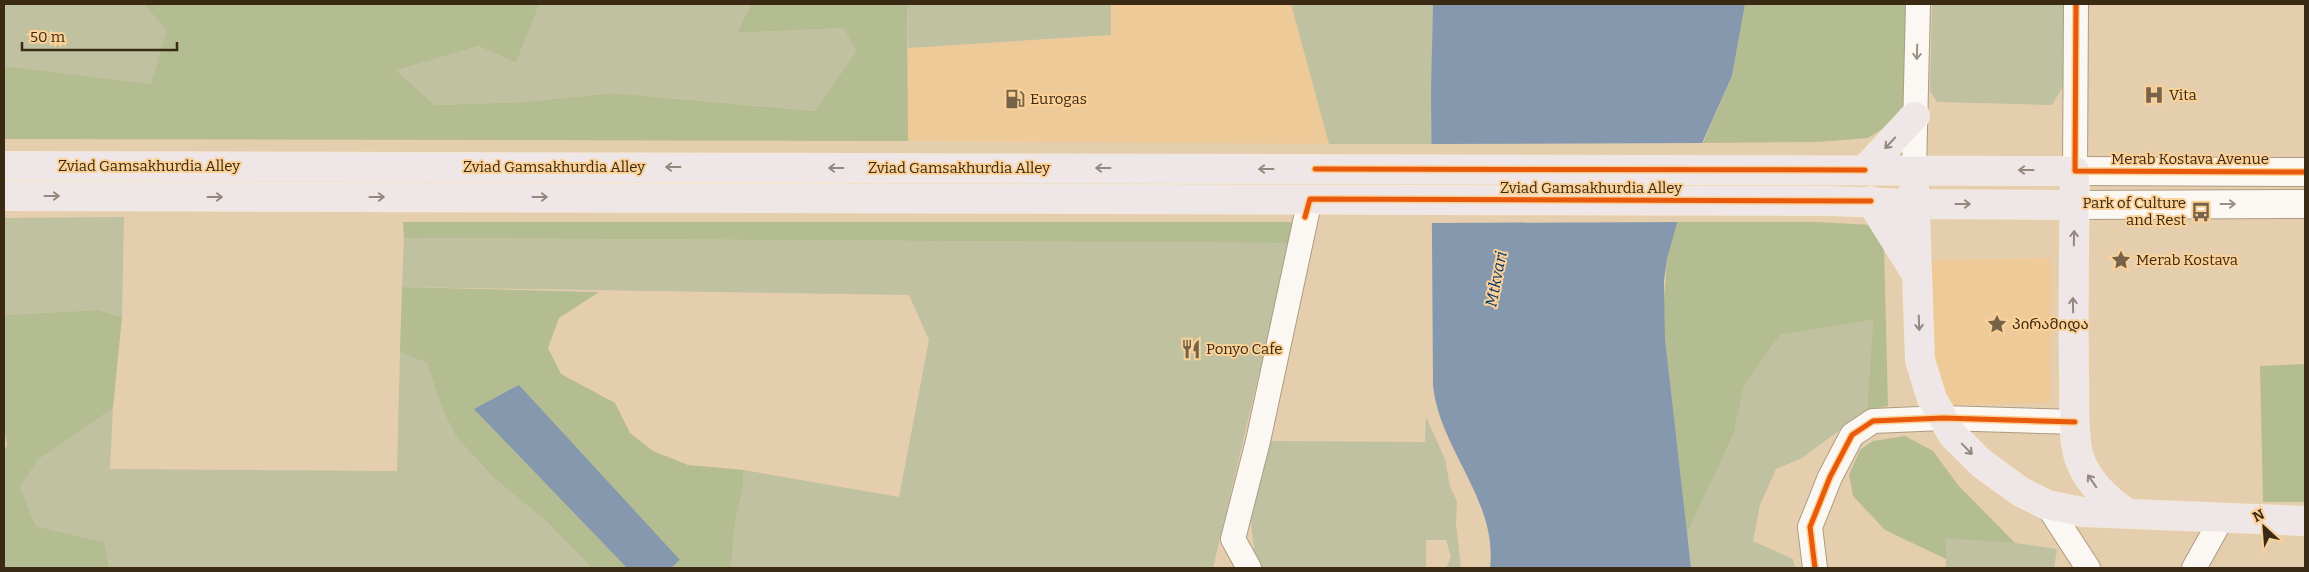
<svg xmlns="http://www.w3.org/2000/svg" width="2309" height="572" font-family="Bitter,'Noto Sans Georgian',serif">
	<rect width="100%" height="100%" fill="#e5ceae"/>
	<!-- built -->
	<path fill="#eeca99" d="M1111,4H1291L1329,144L908,141V48L1110,35Z
		M2051,258L2050,403L1951,405L1931,368L1930,260Z"/>
	<!-- green -->
	<path fill="#c0c1a0" d="M4,4H751L737,33L843,28L858,51L816,111L614,93L523,102L435,105L395,69L480,46L516,63L528,31L151,84L4,66Z
		M907,4H1111V35L908,48Z
		M1291,4H1433L1431,144H1329Z
		M1932,4H2065V83L2052,105L1937,102L1930,91Z
		M124,217L122,317L98,310L4,315V218Z
		M404,238L1290,243L1213,568H731L735,523L743,489L744,470L899,497L929,340L909,295L402,287Z
		M1873,320L1867,410L1802,458L1776,469L1760,505L1753,541L1793,559L1795,568H1691L1687,534L1734,433L1744,386L1780,335Z
		M400,351L427,363L442,409L456,437L494,478L546,521L592,568H107L109,564L104,542L36,526L20,487L38,460L113,408L110,469L397,471Z
		M1426,417L1445,459L1450,487L1457,501L1456,524L1461,568H1446L1451,557L1446,540H1426V568H1262L1256,564L1250,515L1264,441L1425,442Z
		M1946,538H1982L2057,549L2054,568H1946Z"/>
	<!-- forest -->
	<path fill="#b4bc91" d="M144,4H539L516,63L479,46L396,70L435,105L523,102L614,93L815,111L857,51L843,28L737,33L751,4H907L908,141L4,139V66L151,84L167,30Z
		M1745,4H1914L1904,104L1892,123L1868,138L1817,142L1703,143L1732,76Z
		M403,222H1294L1290,243L404,238Z
		M1677,222H1817L1872,225L1884,246L1888,406L1867,410L1873,320L1780,335L1744,386L1734,433L1687,534L1665,338L1664,303L1667,259Z
		M402,287L599,292L559,318L548,348L561,374L615,403L630,433L653,451L688,465L744,470L743,489L735,523L731,568H671L680,560L475,409L627,568H592L546,521L494,478L456,437L442,409L427,363L400,352Z
		M98,310L122,317L113,408L38,460L20,487L36,526L104,542L109,565L107,568H4V448L7,447L4,423V315Z
		M2305,364V502H2263L2260,366Z
		M1905,436L1933,451L1958,485L2015,543L1946,538V559L1885,530L1853,496L1849,475L1860,450L1873,441Z"/>
	<!-- water -->
	<path fill="#8598ae" d="M1433,4H1745L1732,76L1695,159L1667,259L1664,281L1665,338L1691,568H1490C1498,500 1439,449 1433,385L1431,92Z
		M519,385L680,560L671,568H627L474,409Z"/>
	<!-- pier -->
	<path fill="#e5ceae" d="M1706,143L1698,160L1680,222L1431,223V144Z"/>
	<g fill="none" stroke-linecap="round" stroke-linejoin="round">
		<defs>
			<path id="minor" d="M1914,170L1918,4
				M2075,171L2076,4
				M2047,505L2088,568
				M1249,568L1233,539L1258,441L1310,199
				M1815,568L1810,527L1830,477L1852,435L1873,421L1943,418L2075,422
				M2194,568L2222,518"/>
			<path id="tertiary" d="M2075,171L2305,172
				M2075,205L2305,204"/>
			<path id="primary" d="M4,166L2075,171C2074,238 2073,306 2074,373C2075,397 2072,436 2079,457C2087,482 2107,500 2128,514
				M1865,170L1915,116
				M1914,187L1920,360L1932,399L1953,435L1981,463L2021,492L2047,505L2082,512L2305,521
				M4,196L1829,201L1914,204L2075,205
				M1871,201L1916,273"/>
		</defs>
		<!-- minor casing -->
		<use href="#minor" stroke="#ad9b82" stroke-width="26"/>
		<!-- tertiary casing -->
		<use href="#tertiary" stroke="#ad9b82" stroke-width="30"/>
		<!-- primary casing -->
		<use href="#primary" stroke="#f3e9db" stroke-width="30"/>
		<!-- minor -->
		<use href="#minor" stroke="#fbf8f3" stroke-width="24"/>
		<!-- tertiary -->
		<use href="#tertiary" stroke="#fbf8f3" stroke-width="28"/>
		<!-- primary -->
		<use href="#primary" stroke="#eee6e7" stroke-width="28"/>
		<defs>
			<path id="cycleway" d="M2076,4L2075,171L2305,172
				M1315,169L1865,170
				M1305,217L1310,199L1871,201
				M1815,568L1810,527L1830,477L1852,435L1873,421L1943,418L2075,422"/>
		</defs>
		<!-- cycleway casing -->
		<use href="#cycleway" stroke="#fbd198" stroke-width="8"/>
		<!-- cycleway -->
		<use href="#cycleway" stroke="#e8590c" stroke-width="5"/>
	</g>
	<!-- one-way arrows -->
	<defs><path id="oneway-shaft" d="M-6 0H5M1.5-3L5.5 0L1.5 3" fill="none" stroke-width="1.6" stroke-linecap="round" stroke-linejoin="round" transform="scale(1.25)"/></defs>
	<g stroke="#9a9184">
		<use href="#oneway-shaft" transform="translate(1917 52) rotate(92)"/>
		<use href="#oneway-shaft" transform="translate(2228 204)"/>
	</g>
	<g stroke="#94887e">
		<use href="#oneway-shaft" transform="translate(1890 143) rotate(133)"/>
		<use href="#oneway-shaft" transform="translate(673 167) rotate(-180)"/>
		<use href="#oneway-shaft" transform="translate(836 168) rotate(-180)"/>
		<use href="#oneway-shaft" transform="translate(1103 168) rotate(-180)"/>
		<use href="#oneway-shaft" transform="translate(1266 169) rotate(-180)"/>
		<use href="#oneway-shaft" transform="translate(2026 170) rotate(-180)"/>
		<use href="#oneway-shaft" transform="translate(52 196)"/>
		<use href="#oneway-shaft" transform="translate(215 197)"/>
		<use href="#oneway-shaft" transform="translate(377 197)"/>
		<use href="#oneway-shaft" transform="translate(540 197)"/>
		<use href="#oneway-shaft" transform="translate(1963 204)"/>
		<use href="#oneway-shaft" transform="translate(2074 238) rotate(-89)"/>
		<use href="#oneway-shaft" transform="translate(2073 305) rotate(-91)"/>
		<use href="#oneway-shaft" transform="translate(1919 323) rotate(88)"/>
		<use href="#oneway-shaft" transform="translate(1967 449) rotate(46)"/>
		<use href="#oneway-shaft" transform="translate(2092 481) rotate(-125)"/>
	</g>
	<!-- icons -->
	<defs>
		<symbol id="hospital-bare" viewBox="-9 -9 18 18"><path d="M-5-5h3v3.5h4V-5h3V5h-3V1.5h-4V5h-3Z" fill="#76634a" stroke="#fbd198" stroke-width="2.5" paint-order="stroke"/></symbol>
		<symbol id="fuel-bare" viewBox="-9 -9 18 18"><path d="M-5.5-6h7V0h2V4h1.3V-2.5L3-4.5l.8-.8L6-3V5H2.5V1h-1V6h-7ZM-4.2-4.7v3.2H.2V-4.7Z" fill="#76634a" stroke="#fbd198" stroke-width="2.5" paint-order="stroke"/></symbol>
		<symbol id="bus-bare" viewBox="-9 -9 18 18"><path d="M-5-6H5V4H4V6H2V4H-2V6H-4V4H-5ZM-3.5-4V0h7V-4ZM-3.5 1.2v1.5H-2V1.2ZM2 1.2v1.5H3.5V1.2Z" fill="#76634a" stroke="#fbd198" stroke-width="2.5" paint-order="stroke"/></symbol>
		<symbol id="sight-bare" viewBox="-9 -9 18 18"><path d="M0-6L1.8-2.2L6-1.7L2.9 1.2L3.7 5.4L0 3.3L-3.7 5.4L-2.9 1.2L-6-1.7L-1.8-2.2Z" fill="#76634a" stroke="#fbd198" stroke-width="2.5" paint-order="stroke"/></symbol>
		<symbol id="restaurant-bare" viewBox="-9 -9 18 18"><path d="M-5-6h1v4h1v-4h1v4h1v-4h1v5L-1.5 .5V6h-2V.5L-5-1ZM5-6V6H3V1.5H1.5Q1.5-4 5-6Z" fill="#76634a" stroke="#fbd198" stroke-width="2.5" paint-order="stroke"/></symbol>
	</defs>
	<g fill-rule="evenodd">
		<use href="#hospital-bare" x="2140" y="81" width="28" height="28"/>
		<use href="#fuel-bare" x="1001" y="85" width="28" height="28"/>
		<use href="#bus-bare" x="2187" y="198" width="28" height="28"/>
		<use href="#sight-bare" x="2107" y="246" width="28" height="28"/>
		<use href="#sight-bare" x="1983" y="310" width="28" height="28"/>
		<use href="#restaurant-bare" x="1177" y="335" width="28" height="28"/>
	</g>
	<g text-anchor="middle" dominant-baseline="central" stroke-width="4" stroke-linejoin="round" paint-order="stroke">
		<!-- poi labels -->
		<g font-size="15" fill="#3a2a14" stroke="#fbd198" text-anchor="start">
			<text x="2169" y="95">Vita</text>
			<text x="1030" y="99">Eurogas</text>
			<text x="2186" y="203" text-anchor="end">Park of Culture<tspan x="2186" dy="17">and Rest</tspan></text>
			<text x="2136" y="260">Merab Kostava</text>
			<text x="2012" y="324">პირამიდა</text>
			<text x="1206" y="349">Ponyo Cafe</text>
		</g>
		<!-- street labels -->
		<g font-size="15" fill="#3a2a14" stroke="#fbd198">
			<text x="2190" y="159">Merab Kostava Avenue</text>
			<text x="149" y="166">Zviad Gamsakhurdia Alley</text>
			<text x="554" y="167">Zviad Gamsakhurdia Alley</text>
			<text x="959" y="168">Zviad Gamsakhurdia Alley</text>
			<text x="1591" y="188">Zviad Gamsakhurdia Alley</text>
		</g>
		<!-- water labels -->
		<g font-size="16" font-style="italic" fill="#00366e" stroke="#fbd198">
			<text transform="translate(1496 279) rotate(-79)">Mtkvari</text>
		</g>
	</g>
	<!-- border -->
	<rect width="2309" height="572" fill="none" stroke="#3a2a14" stroke-width="10"/>
	<!-- north arrow -->
	<g transform="translate(2264 527) rotate(334)" stroke="#fbd198" stroke-width="4" paint-order="stroke">
	<path d="M0-4L9 19L0 12L-9 19Z" fill="#3a2a14"/>
	<text y="-8" font-size="14" font-weight="bold" text-anchor="middle" fill="#3a2a14">N</text>
	</g>
	<!-- scale -->
	<path d="M22 42v8h155v-8" fill="none" stroke="#3a2a14" stroke-width="2.5"/>
	<text x="30" y="42" font-size="15" fill="#3a2a14" stroke="#fbd198" stroke-width="4" paint-order="stroke">50 m</text>
</svg>
